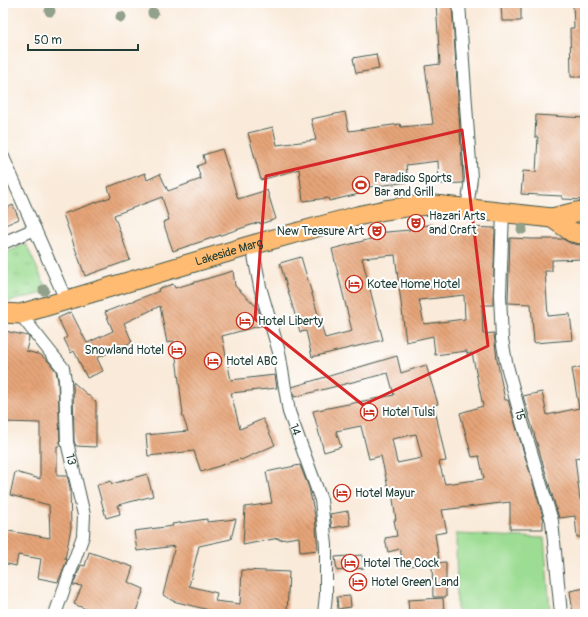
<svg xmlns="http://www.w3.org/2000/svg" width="588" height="617" font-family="Pangolin,sans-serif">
	<defs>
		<pattern id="grass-tufts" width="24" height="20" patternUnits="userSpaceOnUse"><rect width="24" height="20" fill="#9ddd93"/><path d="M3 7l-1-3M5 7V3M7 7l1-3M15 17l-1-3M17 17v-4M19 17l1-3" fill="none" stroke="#7fb479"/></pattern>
		<pattern id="building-back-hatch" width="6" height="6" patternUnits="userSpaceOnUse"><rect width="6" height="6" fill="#e6a478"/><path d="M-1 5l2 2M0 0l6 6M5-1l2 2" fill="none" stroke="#ba8763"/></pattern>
	</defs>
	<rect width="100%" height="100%" fill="#fff"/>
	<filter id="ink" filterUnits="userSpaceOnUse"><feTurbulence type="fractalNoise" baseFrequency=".025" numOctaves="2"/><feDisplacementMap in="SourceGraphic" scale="8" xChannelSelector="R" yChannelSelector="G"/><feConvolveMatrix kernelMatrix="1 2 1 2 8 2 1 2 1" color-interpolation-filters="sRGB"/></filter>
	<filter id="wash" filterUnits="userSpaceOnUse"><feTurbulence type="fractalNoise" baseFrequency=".012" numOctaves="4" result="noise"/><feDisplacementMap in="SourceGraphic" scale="16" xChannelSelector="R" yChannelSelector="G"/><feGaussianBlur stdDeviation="0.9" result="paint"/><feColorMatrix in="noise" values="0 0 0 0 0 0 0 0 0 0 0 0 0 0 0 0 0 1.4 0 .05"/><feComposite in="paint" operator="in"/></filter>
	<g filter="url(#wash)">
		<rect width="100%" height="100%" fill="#f9ead9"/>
		<!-- grass -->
		<path fill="url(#grass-tufts)" stroke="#5e8d64" d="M26,244L48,292L3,303V254Z"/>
		<!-- park -->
		<path fill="#9ddd93" stroke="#5e8d64" d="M456,534L544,538L550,609L492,614H457Z"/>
		<g id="blocks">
			<!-- building -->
			<path fill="url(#building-back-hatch)" fill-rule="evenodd" d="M436,3H452L463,178V183L439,184L438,161L406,165L408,182L361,188L363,193L329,201L328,198L303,201L299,169L261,180L248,133L273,127L277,145L316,140L311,119L345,112L349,131L400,124L401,127L433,124L425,66L440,64Z
				M501,3H521V21H502Z
				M573,3H585V77H571L570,28H574Z
				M376,54L379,69L356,73L353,58Z
				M536,115L585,118V200L562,199V196L521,194L523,171L536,172L538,137H535Z
				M222,149L238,199L267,190L276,219L260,224V222L173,251L163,222L169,220L162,197L114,215L130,260L85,276L63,214L111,197L108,187L145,173L147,180L160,174L168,191L201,179L197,166L205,163L203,155Z
				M13,205L19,219L3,226V210Z
				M432,225V226L495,228L493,305H482L483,334L494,333L497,360L505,400H508L544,520L543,521V529H510V502L442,510L447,532L435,534L439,561L404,567L400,549L388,552L385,538L397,536L394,520H396L392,492H389L381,456L369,459L361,426L336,431L341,447L324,452L313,411L394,395L388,373L294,397L292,387L397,356L401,373L426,365L438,404L434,405L446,461L439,462L445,484L484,479L479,456L472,457L460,413L483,406L472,353L467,354V351L435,355L433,336L406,342L395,255L362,258L383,340L312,357L306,331L300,332L280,263L301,257L325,338L352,331L332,249L375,238V233L410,230V226ZM464,295L465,319L424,324L419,300ZM416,434L422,458L397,463L392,439Z
				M510,238L532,239H563L570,243L585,246V259L552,260V271H545L548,316L570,314L573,340L534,343L531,304L508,303Z
				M233,271L235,286L258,308L263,325L222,336L231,380L275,375L277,388L231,393L240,429L263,419L275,445L241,460L240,459L201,472L194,451L148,456L146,435L188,431L182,414H183L174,341L167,343L160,306L124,323L132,342L97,358L103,371L87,378L74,351L71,353L64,339L67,337L58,318L71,312L87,343L113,331L105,312L159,291L158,289L173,284L175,288Z
				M5,331L28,336L29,338L26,351L41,355L49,362L56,371L58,381L60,446H57V476H67L70,487L71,528L65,559L67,560L58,582L38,578L41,559L18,555L16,566L3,563V530L50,538L49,505L10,495L15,472L40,479V423L4,422L3,341Z
				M585,366V456L575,458L580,500L585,499V537H577L575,516L559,518L523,396L542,392L547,415L579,408L572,369Z
				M73,382L96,402V447L76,446L74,441Z
				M300,465L309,488L315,516L318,550L300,552L299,537L279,540V538L243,545L245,507L272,503L266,472Z
				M147,474L153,496L118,505L120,514L106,518L97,485L111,481L112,484Z
				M348,511L350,525L332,528L330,514Z
				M207,519V522L236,519L231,539L199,546L189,586L217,593L215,601L240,604L242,570L289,572L287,614H225L173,601L163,595L175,546L137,551L134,531L173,526L172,524Z
				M89,552L133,567L128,582L144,589L135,614H97L74,604L82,586L73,585L81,565L85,566Z
				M362,555L364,568L337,571L335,557Z
				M446,562V597H433L432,563Z
				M585,588V614H573L570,591Z
				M350,596L351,607L338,609L337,597Z
				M443,598L444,614H409L408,600Z"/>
		</g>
	</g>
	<g filter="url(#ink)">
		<use href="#blocks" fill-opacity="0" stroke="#40574d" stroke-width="1"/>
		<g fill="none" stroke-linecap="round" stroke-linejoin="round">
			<defs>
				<path id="service" d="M3,184L12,178"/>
				<g id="minor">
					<path d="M459,3L471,178L467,209"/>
					<path d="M3,157L66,300"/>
					<path id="s1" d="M503,212L500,295L502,339L506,362L522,422L552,521L561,614"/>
					<path d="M3,243L35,229"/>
					<path id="s2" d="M252,245L260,287L279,352L289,412L321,500L326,545V595L324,614"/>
					<path id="s3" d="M20,314L63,368L65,380L67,442L84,515L83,536L55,614"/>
				</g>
				<g id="primary">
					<path d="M552,218L572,232L585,235"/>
					<path id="s4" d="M3,313L20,314L252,245L357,216L385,210L413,206L435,205L552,218L576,212L585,211"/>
				</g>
			</defs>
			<!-- service casing -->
			<use href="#service" stroke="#40574d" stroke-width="8"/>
			<!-- minor casing -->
			<use href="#minor" stroke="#40574d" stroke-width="14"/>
			<!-- primary casing -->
			<use href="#primary" stroke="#40574d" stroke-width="21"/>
			<!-- service -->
			<use href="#service" stroke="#fff" stroke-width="6"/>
			<!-- minor -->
			<use href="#minor" stroke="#fff" stroke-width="12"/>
			<!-- primary -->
			<use href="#primary" stroke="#febb71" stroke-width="19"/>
		</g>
		<!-- trees -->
		<g fill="#92a18b">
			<circle cx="50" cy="11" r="5.5"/>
			<circle cx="153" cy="13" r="5.5"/>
			<circle cx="121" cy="17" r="5.5"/>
			<circle cx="522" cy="229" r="5.5"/>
			<circle cx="44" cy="290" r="5.5"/>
		</g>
	</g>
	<!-- marked area -->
	<path fill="none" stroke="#d62828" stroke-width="3" stroke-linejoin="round" d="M462,130L488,346L363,405L255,319L266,176Z"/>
	<!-- icons -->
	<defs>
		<symbol id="stadium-ring" viewBox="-11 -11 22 22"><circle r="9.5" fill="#fff" stroke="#c8321e" stroke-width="1.5"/><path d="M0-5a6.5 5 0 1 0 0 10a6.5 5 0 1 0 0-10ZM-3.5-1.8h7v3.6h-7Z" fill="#c8321e"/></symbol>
		<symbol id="theatre-ring" viewBox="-11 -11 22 22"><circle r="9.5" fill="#fff" stroke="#c8321e" stroke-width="1.5"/><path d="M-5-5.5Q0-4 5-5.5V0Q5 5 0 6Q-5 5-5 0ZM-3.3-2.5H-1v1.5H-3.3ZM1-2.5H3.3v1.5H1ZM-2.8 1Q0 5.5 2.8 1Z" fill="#c8321e"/></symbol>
		<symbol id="hotel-ring" viewBox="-11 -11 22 22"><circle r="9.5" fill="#fff" stroke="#c8321e" stroke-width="1.5"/><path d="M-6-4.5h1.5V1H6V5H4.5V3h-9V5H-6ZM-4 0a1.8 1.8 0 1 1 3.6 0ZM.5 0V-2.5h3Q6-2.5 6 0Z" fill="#c8321e"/></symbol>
	</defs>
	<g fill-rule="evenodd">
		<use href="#stadium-ring" x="351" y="175" width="20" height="20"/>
		<use href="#theatre-ring" x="406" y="213" width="20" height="20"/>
		<use href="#theatre-ring" x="367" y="221" width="20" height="20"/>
		<use href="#hotel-ring" x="344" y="274" width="20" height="20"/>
		<use href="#hotel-ring" x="235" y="311" width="20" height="20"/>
		<use href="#hotel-ring" x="167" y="340" width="20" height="20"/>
		<use href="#hotel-ring" x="203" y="351" width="20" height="20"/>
		<use href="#hotel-ring" x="359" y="402" width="20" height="20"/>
		<use href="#hotel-ring" x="332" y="483" width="20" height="20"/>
		<use href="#hotel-ring" x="340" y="553" width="20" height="20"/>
		<use href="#hotel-ring" x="348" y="572" width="20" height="20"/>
	</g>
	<g text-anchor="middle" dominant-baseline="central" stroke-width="4" stroke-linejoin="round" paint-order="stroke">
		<!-- poi labels -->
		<g font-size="12" fill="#1f3d34" stroke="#fff" text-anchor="start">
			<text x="374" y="178">Paradiso Sports<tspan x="374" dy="14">Bar and Grill</tspan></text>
			<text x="429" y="216">Hazari Arts<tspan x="429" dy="14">and Craft</tspan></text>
			<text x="364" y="231" text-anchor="end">New Treasure Art</text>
			<text x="367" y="284">Kotee Home Hotel</text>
			<text x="258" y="321">Hotel Liberty</text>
			<text x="164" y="350" text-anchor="end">Snowland Hotel</text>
			<text x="226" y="361">Hotel ABC</text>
			<text x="382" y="412">Hotel Tulsi</text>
			<text x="355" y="493">Hotel Mayur</text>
			<text x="363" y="563">Hotel The Cock</text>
			<text x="371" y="582">Hotel Green Land</text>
		</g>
		<!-- street labels -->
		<g font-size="12" fill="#1f3d34" stroke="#fff">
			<text stroke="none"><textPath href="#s4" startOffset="235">Lakeside Marg</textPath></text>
			<text stroke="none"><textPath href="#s1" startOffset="205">15</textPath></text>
			<text stroke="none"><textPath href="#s2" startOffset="190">14</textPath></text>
			<text stroke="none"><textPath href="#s3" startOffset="161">13</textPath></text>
		</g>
	</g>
	<!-- margin -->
	<rect width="588" height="617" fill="none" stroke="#fff" stroke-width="16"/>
	<!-- scale -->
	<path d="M28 44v6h110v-6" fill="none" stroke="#1f3d34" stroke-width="2"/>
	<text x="34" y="44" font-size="12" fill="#1f3d34" stroke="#ffffff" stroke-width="3" paint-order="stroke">50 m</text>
</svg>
